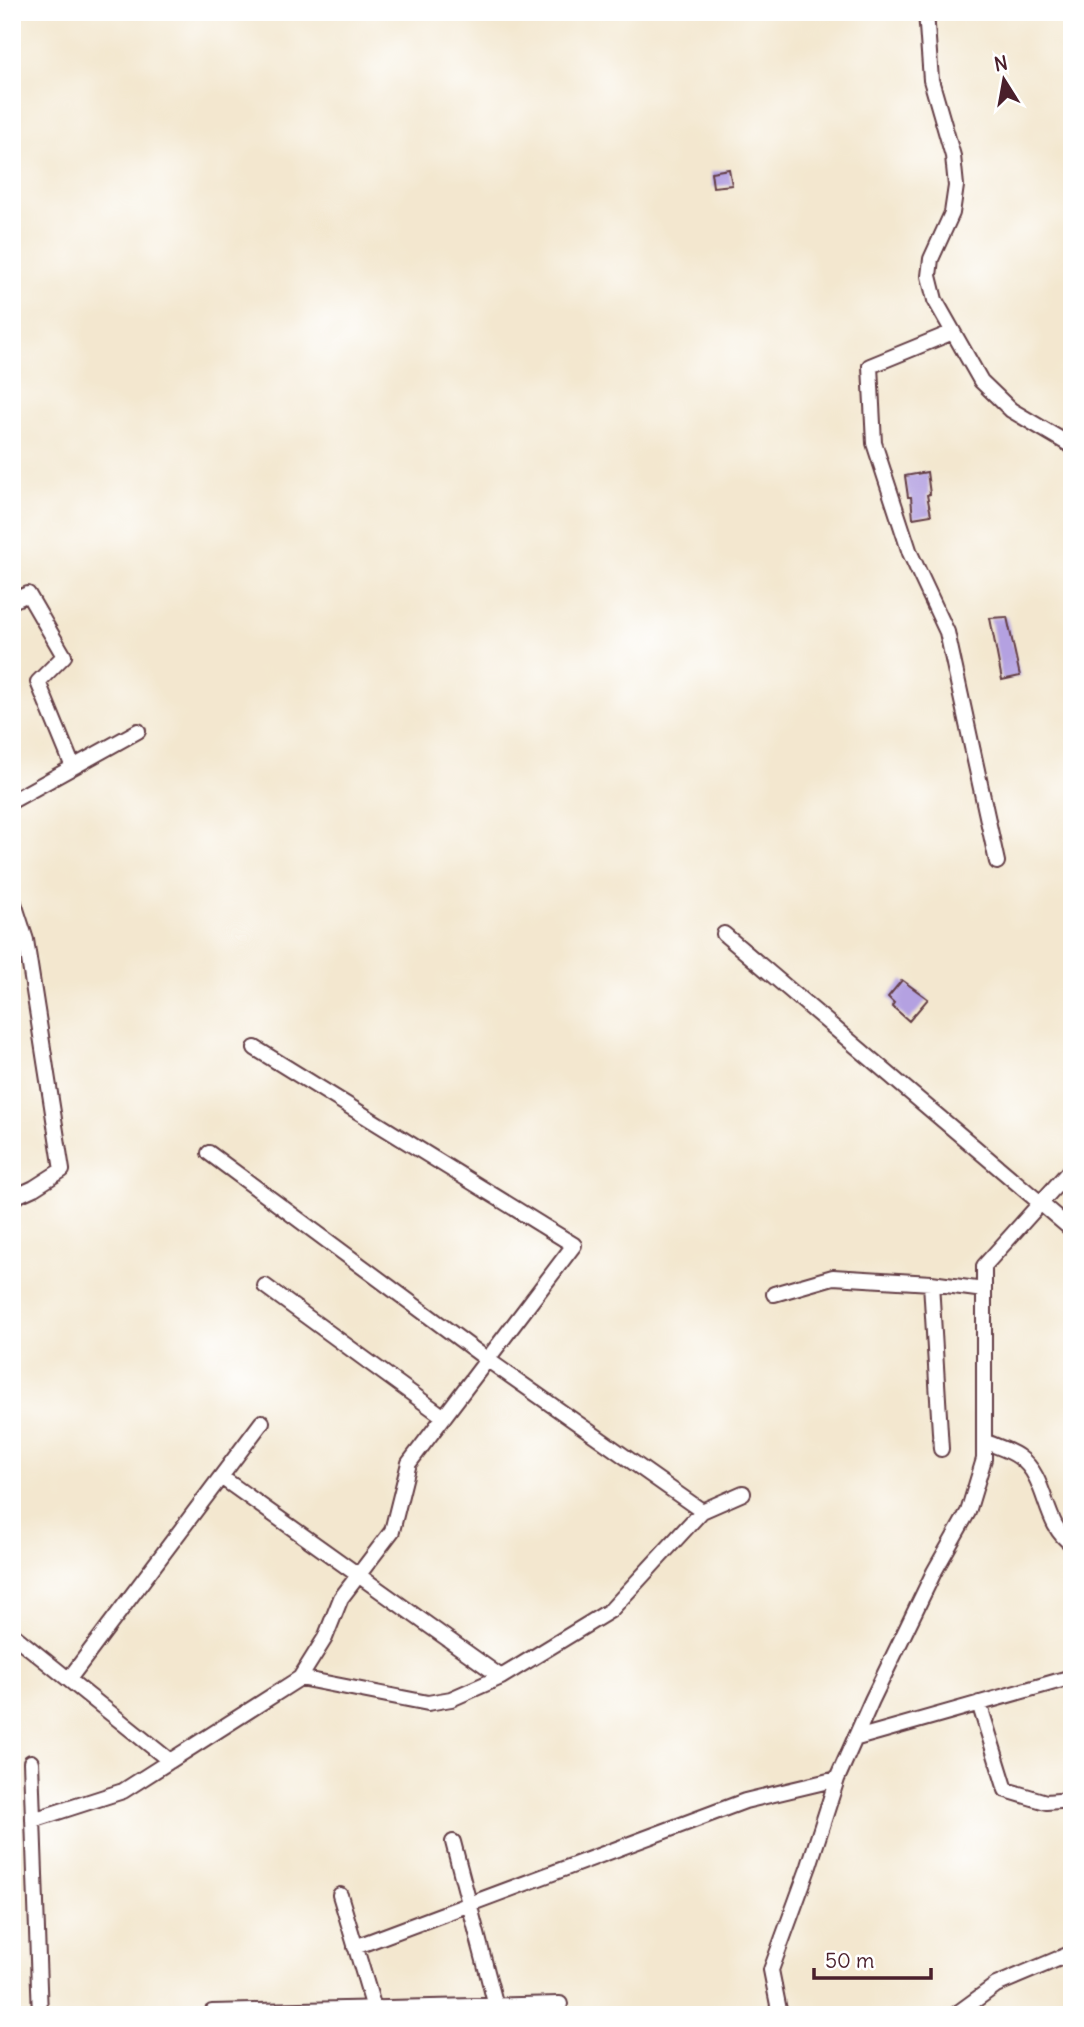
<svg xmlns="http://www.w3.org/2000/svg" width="1084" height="2027" font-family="Delius,sans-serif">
	<rect width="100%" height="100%" fill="#fff"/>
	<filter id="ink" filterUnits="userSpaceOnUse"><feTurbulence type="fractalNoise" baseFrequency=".0143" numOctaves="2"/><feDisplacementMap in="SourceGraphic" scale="14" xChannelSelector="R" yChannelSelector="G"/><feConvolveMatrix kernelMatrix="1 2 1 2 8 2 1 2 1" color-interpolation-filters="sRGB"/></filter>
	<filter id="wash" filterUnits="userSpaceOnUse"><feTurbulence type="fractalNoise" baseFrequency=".00686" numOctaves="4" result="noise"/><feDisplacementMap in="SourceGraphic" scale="28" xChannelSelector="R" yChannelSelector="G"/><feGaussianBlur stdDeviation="1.57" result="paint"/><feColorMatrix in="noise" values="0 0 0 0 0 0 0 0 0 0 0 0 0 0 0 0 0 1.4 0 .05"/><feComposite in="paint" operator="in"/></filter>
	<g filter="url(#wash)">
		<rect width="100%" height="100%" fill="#f3e7cf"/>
		<g id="blocks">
			<!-- building -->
			<path fill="#b4a1e1" d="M729,169L732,185L713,187L711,172Z
				M927,472L930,494L927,495L931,515L913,518L911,497H908L905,476Z
				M1007,617L1020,676L1002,680L990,618Z
				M902,980L928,999L909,1021L892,1006L894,1003L888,997Z"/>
		</g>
	</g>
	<g filter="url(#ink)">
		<use href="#blocks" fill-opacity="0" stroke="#633d44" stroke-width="2"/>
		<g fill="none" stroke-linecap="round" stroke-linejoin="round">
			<defs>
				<path id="minor" d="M926,12L931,80L953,156L956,186L952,213L931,259L929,276L935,300L981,381L1011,410L1072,446
					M953,332L870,366L874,443L910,553L947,632L997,862
					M12,601L28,594L64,656L38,682L73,767
					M12,801L138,731
					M12,897L26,940L62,1170L34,1188L12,1198
					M724,934L1072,1230
					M209,1153L488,1360L702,1511
					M931,1283L941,1449
					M265,1286L444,1417
					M774,1294L833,1277L931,1283L984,1290
					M984,1441C995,1446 1010,1450 1019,1457C1049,1478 1042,1525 1072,1544
					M221,1477L501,1677
					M12,1634L170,1761
					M300,1678L428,1703L451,1699L501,1677L611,1610L702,1511L743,1493
					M69,1679L262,1422
					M979,1703L1006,1790L1046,1802L1072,1800
					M857,1738L1072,1677
					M31,1762L40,2015
					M33,1820L123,1791L300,1678L325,1638L341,1598L392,1531L409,1463L574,1245L255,1048
					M453,1842L498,2014
					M340,1895L376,2015
					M355,1947L745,1801L837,1779
					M212,2012L560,2004
					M780,2015L771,1970L809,1866L837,1779L872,1700L934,1572L968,1512L984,1459V1266L1072,1168
					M955,2015L996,1985L1072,1953"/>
			</defs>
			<!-- minor casing -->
			<use href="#minor" stroke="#633d44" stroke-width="18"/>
			<!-- minor -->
			<use href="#minor" stroke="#fff" stroke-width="14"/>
		</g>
	</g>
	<!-- margin -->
	<rect width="1084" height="2027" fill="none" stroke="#fff" stroke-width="42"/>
	<!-- north arrow -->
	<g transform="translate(1004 80) rotate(349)" stroke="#ffffff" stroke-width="5" paint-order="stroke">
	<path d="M0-5L12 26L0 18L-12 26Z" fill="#4a1f2b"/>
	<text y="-10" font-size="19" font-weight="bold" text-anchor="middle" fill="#4a1f2b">N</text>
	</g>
	<!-- scale -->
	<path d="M814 1968v10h117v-10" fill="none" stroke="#4a1f2b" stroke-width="3.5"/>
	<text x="825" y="1968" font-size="21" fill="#4a1f2b" stroke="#ffffff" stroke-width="5" paint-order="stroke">50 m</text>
</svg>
